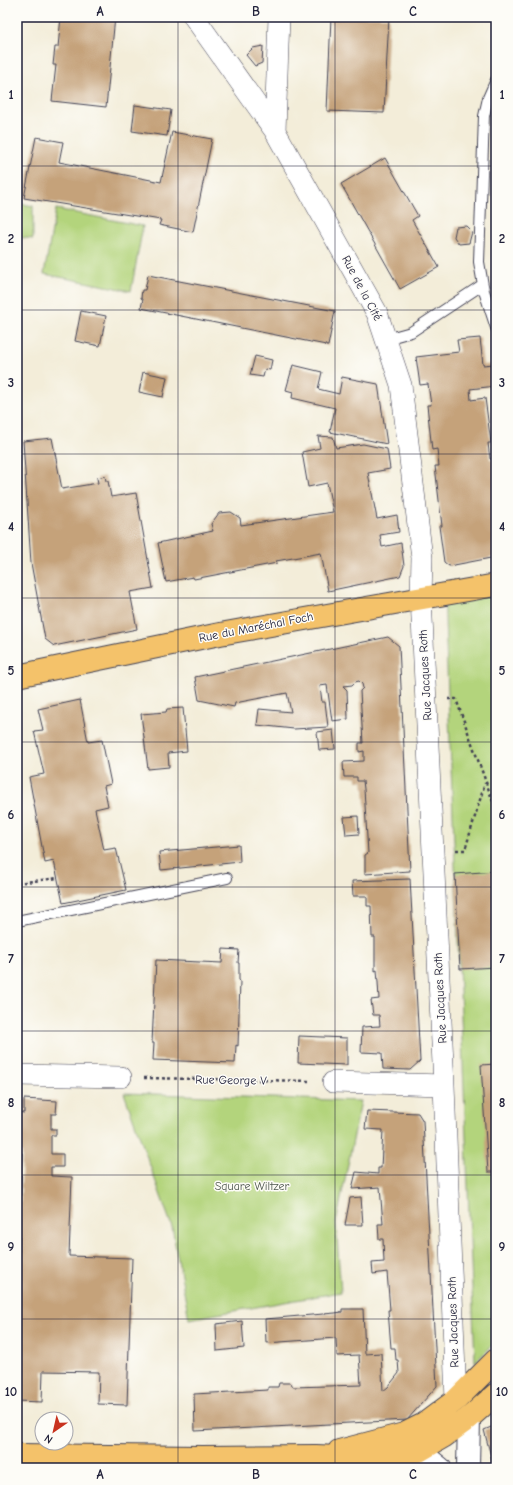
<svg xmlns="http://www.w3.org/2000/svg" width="513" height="1485" font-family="'Comic Neue',sans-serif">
	<rect width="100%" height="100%" fill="#fdfcf7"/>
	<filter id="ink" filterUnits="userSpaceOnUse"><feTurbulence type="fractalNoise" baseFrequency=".025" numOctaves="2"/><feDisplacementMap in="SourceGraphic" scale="8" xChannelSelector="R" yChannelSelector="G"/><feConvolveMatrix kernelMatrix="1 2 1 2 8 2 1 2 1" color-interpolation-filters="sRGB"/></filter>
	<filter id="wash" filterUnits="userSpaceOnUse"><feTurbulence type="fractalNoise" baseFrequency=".012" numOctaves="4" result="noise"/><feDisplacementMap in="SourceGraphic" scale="16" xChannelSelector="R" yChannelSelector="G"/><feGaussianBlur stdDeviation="0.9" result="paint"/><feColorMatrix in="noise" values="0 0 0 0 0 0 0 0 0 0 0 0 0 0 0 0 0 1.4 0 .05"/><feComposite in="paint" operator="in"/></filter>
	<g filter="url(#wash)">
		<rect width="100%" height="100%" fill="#f3edd9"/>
		<!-- green -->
		<path fill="#b3d47c" stroke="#6a7b5c" d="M17,203L33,206V239L17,237Z
			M56,209L143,226L131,291L44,274Z
			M496,581V1342L475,1362L444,594Z
			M124,1093L361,1101L336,1223L341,1292L189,1319L172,1227Z"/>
		<g id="blocks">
			<!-- building -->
			<path fill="#c5a27a" d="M61,17H115L106,107L52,101L56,65H53L55,47H58Z
				M331,17H389L384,113L327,111Z
				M263,46L262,63L255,66L246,55L253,48Z
				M135,105L171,110L167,136L132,131Z
				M172,132L212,139L193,232L159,225L161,220L24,198L36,137L63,142L59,162L161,182Z
				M385,158L418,216L412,220L439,267L400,289L341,184Z
				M466,226L472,232L469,243L459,244L454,237L456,227Z
				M148,275L335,311L328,346H326V345L141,308L143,299L141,298L142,290H145Z
				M81,311L106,316L100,346L75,341Z
				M480,338L483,365L494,364L496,386L470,389L471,400L485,398L491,443H488L490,459H493L496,480V557L449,566L444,562L439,526H442L435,466H439L437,449L432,450L427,405H431L428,384L420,385L416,357L459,352L457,340Z
				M255,356L272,360L270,370L265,369L263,377L250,375Z
				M293,365L322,372L318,389L339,394L342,377L378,384L387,444L330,432L335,408L292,398L293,392L286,390Z
				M143,372L167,377L163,397L139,392Z
				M318,436L333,437L336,448L363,444L387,449L390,469L368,473L377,519L397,515L399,532L380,535L382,547L401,543L404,566L400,576L328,591L321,553L276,561L277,563L194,579L193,577L166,582L158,543L213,531L211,524L219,513L231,512L240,518L241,525L333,512L327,483L308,487L302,452L320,448Z
				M52,438L62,489L98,483L97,478L105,476L106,481H108L111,497L136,493L153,588L130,592L137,629L54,646L45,639L31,563L23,441Z
				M388,637L399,646L410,871L365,874V855L368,853L364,789L363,781H357V777H344L343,762L364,761V751L359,752V743H363L360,691L363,688L362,684L359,681L355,682L352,685L343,686L347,690L348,719L332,721L327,685L320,686L322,702H325L328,727L294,729L257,725L259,709L291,712L287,693L235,703L234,707L199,700L195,677Z
				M80,700L88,742L102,740L111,784L104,786L108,806L95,809L104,850L116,848L126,890L63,903L54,861L45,863L29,777L44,774L34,731L43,730L38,709Z
				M183,708L187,751L168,753L169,767L148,769L141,714L166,712L167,709Z
				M333,730L335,749L319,750L317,732Z
				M358,816L359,834L346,835L344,817Z
				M239,845L240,862L161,870L159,852Z
				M496,871V967L460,969L455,874Z
				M410,879L420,1061L410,1070L383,1069L382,1053L361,1052L362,1027L380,1026L379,1015H373L371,1000L379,999L378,982L377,970L375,971V937H372L371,906H367V896H353L352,881Z
				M223,949L239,950L238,963H239V980L240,981L238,1046L236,1045L235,1063L153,1060L154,1043H152L156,960L222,963Z
				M299,1036L347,1038V1065L298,1063Z
				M496,1064V1172H488L481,1065Z
				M24,1099L57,1101L56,1114H51V1129H56V1135H51V1154H63V1167H51V1176L72,1177L69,1256L132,1258L127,1405L98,1404L99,1372L43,1371L42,1402L17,1401V1319L22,1153H17V1112L24,1113Z
				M367,1111L418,1113L423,1121L437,1386L407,1420L195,1431L194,1394L268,1390V1387H278L279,1383H291L293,1387L361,1385L359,1355L337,1356L336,1338L266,1343L265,1319L335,1313L342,1312V1309H363L365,1354L381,1353L383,1391L388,1387L399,1373L398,1360H396L395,1348H391L388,1310H390L387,1272L373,1274L372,1263L384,1262L383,1239H379L378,1224H383L380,1187L352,1189L356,1172L378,1174V1168H381L383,1130L365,1129Z
				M361,1197L363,1225H345L350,1198Z
				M242,1321L244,1348L217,1351L216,1324Z
				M496,1425V1458L492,1460L484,1430Z"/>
		</g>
	</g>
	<g filter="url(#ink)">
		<use href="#blocks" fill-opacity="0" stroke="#414053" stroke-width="1"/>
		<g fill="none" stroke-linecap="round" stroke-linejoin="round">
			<defs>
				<path id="service" d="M496,80L488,98L484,116L479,262L484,291L496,328
					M386,339L411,332L482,285
					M17,921L227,878"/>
				<path id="minor" d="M194,17L275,131L377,313L401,385L422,558L421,597L444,1085L456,1400
					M275,131L279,17
					M17,1075L121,1077
					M333,1082L444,1085"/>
				<path id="tertiary" d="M419,1451L440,1468
					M468,1468L469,1418"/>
				<path id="primary" d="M17,676L220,634L496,585
					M339,1451L404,1434L424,1424L456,1400L496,1360
					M17,1455L202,1457L316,1456L383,1459L419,1451L443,1437L469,1418L496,1394"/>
			</defs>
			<!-- service casing -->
			<use href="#service" stroke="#414053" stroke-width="12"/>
			<!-- minor casing -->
			<use href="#minor" stroke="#414053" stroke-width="22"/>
			<!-- tertiary casing -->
			<use href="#tertiary" stroke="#414053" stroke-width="24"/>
			<!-- primary casing -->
			<use href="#primary" stroke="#414053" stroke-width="24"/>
			<!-- path -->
			<path stroke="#414053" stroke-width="2.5" stroke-dasharray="3 3" stroke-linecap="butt" d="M496,684H494L496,693
				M448,699H456L496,810
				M456,850H465L485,783
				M17,883L58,878
				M144,1078L311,1081"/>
			<!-- service -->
			<use href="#service" stroke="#fff" stroke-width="10"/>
			<!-- minor -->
			<use href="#minor" stroke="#fff" stroke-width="21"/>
			<!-- tertiary -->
			<use href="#tertiary" stroke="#fff" stroke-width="22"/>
			<!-- primary -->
			<use href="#primary" stroke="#f4c26a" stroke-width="22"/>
		</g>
	</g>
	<!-- grid -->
	<path fill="none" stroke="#22223b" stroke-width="1" stroke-opacity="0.55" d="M178,17V1468M335,17V1468M17,166H496M17,310H496M17,454H496M17,598H496M17,742H496M17,887H496M17,1031H496M17,1175H496M17,1319H496"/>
	<g text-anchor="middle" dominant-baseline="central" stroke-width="3" stroke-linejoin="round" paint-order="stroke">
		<!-- street labels -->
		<g font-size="12" fill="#22223b" stroke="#fdfcf7">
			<text transform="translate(362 288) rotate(62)">Rue de la Cité</text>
			<text transform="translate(256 627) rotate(-11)">Rue du Maréchal Foch</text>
			<text transform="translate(425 675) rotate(-93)">Rue Jacques Roth</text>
			<text transform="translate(440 998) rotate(-93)">Rue Jacques Roth</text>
			<text transform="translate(231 1080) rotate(1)">Rue George V</text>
			<text transform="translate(453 1322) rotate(-92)">Rue Jacques Roth</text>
		</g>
		<!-- park labels -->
		<g font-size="12" fill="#4e574e" stroke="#fdfcf7">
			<text x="252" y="1186">Square Wiltzer</text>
		</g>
	</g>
	<!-- margin -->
	<rect width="513" height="1485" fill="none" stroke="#fdfcf7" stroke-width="44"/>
	<!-- north arrow -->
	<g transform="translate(54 1431) rotate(214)"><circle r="19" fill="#fdfcf7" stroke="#a5a5ac"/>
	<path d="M0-3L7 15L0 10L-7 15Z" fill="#c8321e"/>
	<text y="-6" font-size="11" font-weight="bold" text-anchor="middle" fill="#22223b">N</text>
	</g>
	<rect x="22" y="22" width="469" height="1441" fill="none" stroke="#22223b" stroke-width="1.5"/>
	<g font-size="13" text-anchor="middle" font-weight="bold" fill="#22223b">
		<text x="100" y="16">A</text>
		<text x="256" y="16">B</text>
		<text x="413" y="16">C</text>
		<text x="11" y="99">1</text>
		<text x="502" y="99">1</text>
		<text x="11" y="243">2</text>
		<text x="502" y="243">2</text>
		<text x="11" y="387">3</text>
		<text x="502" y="387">3</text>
		<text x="11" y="531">4</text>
		<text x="502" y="531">4</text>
		<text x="11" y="675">5</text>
		<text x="502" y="675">5</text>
		<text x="11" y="819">6</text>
		<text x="502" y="819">6</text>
		<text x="11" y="963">7</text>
		<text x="502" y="963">7</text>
		<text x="11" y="1107">8</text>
		<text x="502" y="1107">8</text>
		<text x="11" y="1251">9</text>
		<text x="502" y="1251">9</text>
		<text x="11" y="1396">10</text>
		<text x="502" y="1396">10</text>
		<text x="100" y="1479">A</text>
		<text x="256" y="1479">B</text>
		<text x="413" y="1479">C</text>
	</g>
</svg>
